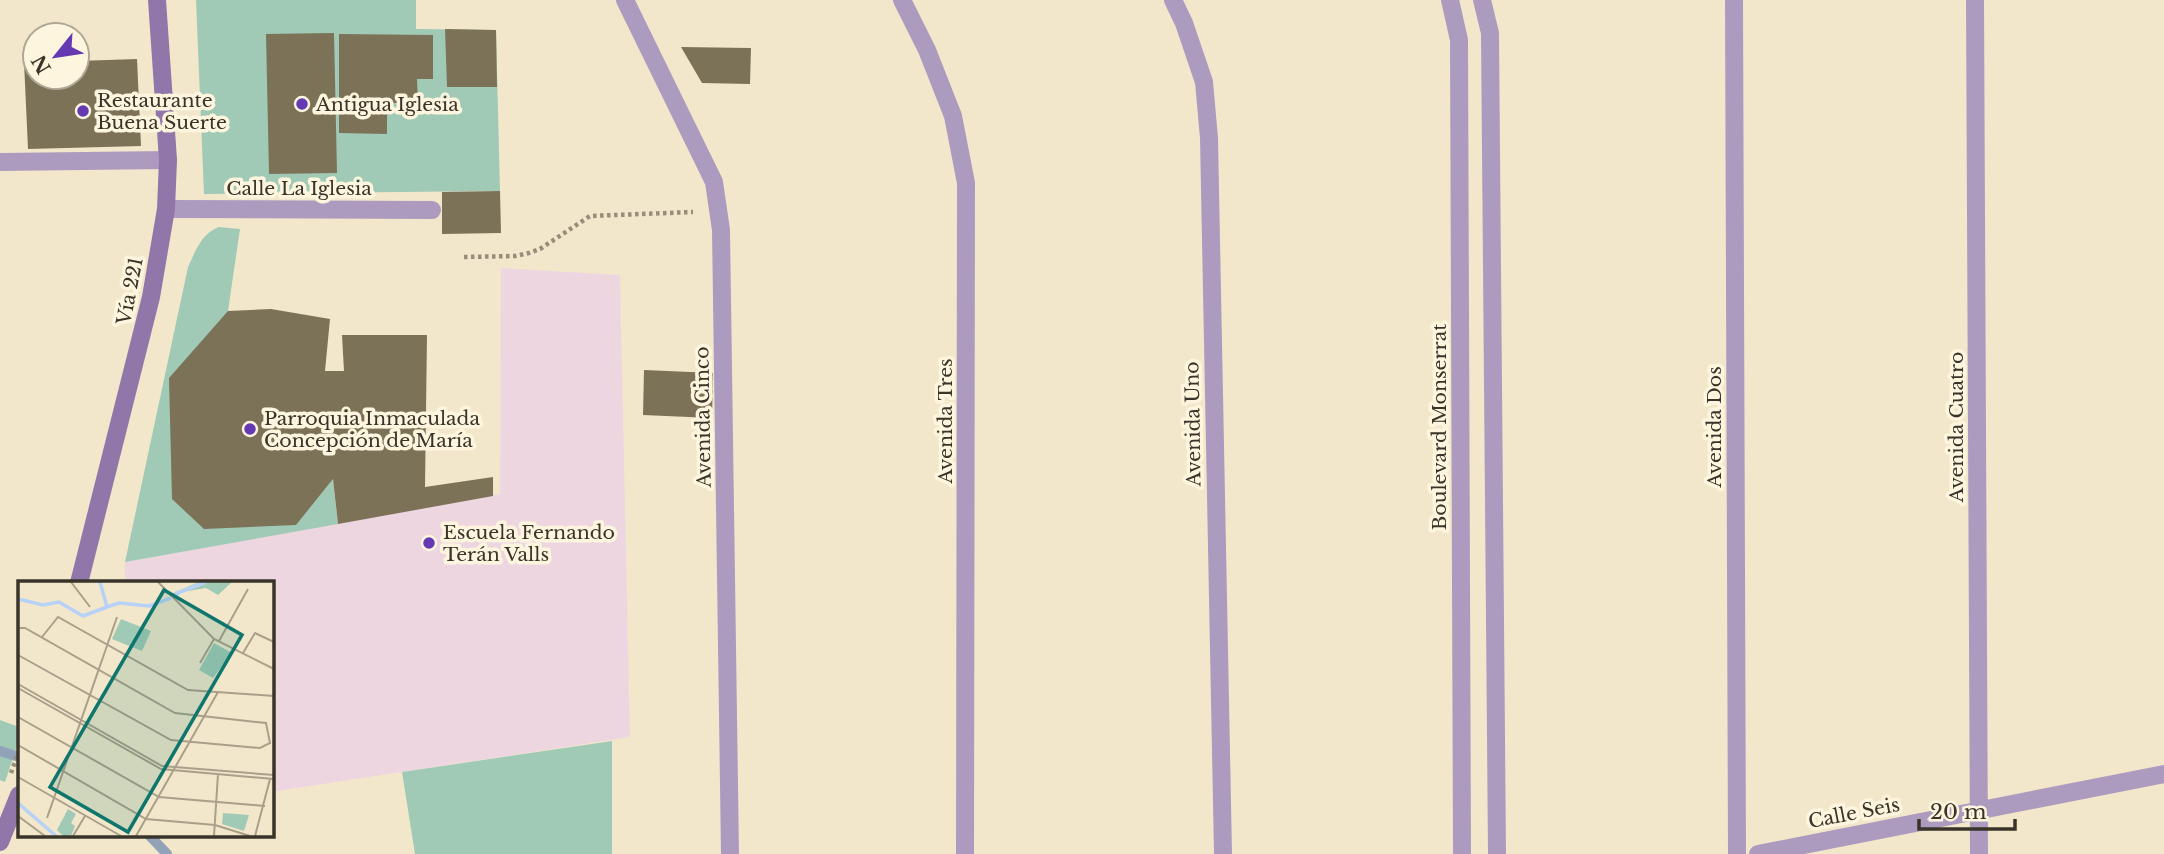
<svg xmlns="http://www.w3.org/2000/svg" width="2164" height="854" font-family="'Libre Baskerville',serif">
	<rect width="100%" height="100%" fill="#f3e7cb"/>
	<!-- education -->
	<path fill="#eed6e1" d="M501,268L620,275L630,737L271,792V583H125V562L500,494Z"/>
	<!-- green -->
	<path fill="#a0cab6" d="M196,0H416V29L496,30L500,191L204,194Z
		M219,227L240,229L228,311L295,525L333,479L338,524L125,562L188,267C196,250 201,234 219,227Z
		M0,720L19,727V740L5,782L0,780Z
		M612,741V854H415L402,772Z"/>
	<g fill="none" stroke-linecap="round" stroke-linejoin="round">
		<!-- stream -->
		<path stroke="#91a2b9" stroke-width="10" d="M0,751L19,757
			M149,835L167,854"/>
	</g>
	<!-- building -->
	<path fill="#7c7258" d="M445,29L496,30L497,87H447Z
		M334,33L337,173L269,174L266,34Z
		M339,34L433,35V79H417L418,103H387V134L339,133Z
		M681,47L751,48L750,84L702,83Z
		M137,59L141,146L28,149L24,62H35V77H77V61Z
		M500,191L501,233L442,234V192Z
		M271,309L330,319L325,371H344L342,335H427L425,487L493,477V496L338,524L333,479L296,525L204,529L172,499L169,378L228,311Z
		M644,370L713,373L712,418L643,415Z"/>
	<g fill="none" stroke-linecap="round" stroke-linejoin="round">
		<!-- path -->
		<path stroke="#968d7a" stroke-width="4.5" stroke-dasharray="3.5 3.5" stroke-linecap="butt" d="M464,257L515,256L529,253L540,249L590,216L693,212
			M11,773L19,751"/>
		<!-- lane -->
		<path stroke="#ad9bbf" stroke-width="18" d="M0,162L168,160"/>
		<!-- street -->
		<path stroke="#ad9bbf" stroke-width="18" d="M625,0L714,182L721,230L730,854
			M902,0L927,50L953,116L966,183L965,854
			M1173,0L1184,23L1204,82L1209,138L1223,854
			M1450,0L1459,40L1462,854
			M1482,0L1490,33L1497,854
			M1734,0L1737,854
			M1975,0L1979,854
			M166,209L432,210
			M1758,854L2164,774"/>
		<!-- secondary -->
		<path stroke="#9076a9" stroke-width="18" d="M79,583L151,297L166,209L168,160L157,0
			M0,842L19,795"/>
	</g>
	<!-- markers -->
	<g fill="#6439b1" stroke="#fef5de" stroke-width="2.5">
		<circle cx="302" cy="104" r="7"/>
		<circle cx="83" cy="111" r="7"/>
		<circle cx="250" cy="429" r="7"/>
		<circle cx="429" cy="543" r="7"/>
	</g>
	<g text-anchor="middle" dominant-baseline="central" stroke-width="7" stroke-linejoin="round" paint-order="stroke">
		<!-- poi labels -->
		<g font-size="19" fill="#393429" stroke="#fef5de" text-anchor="start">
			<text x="97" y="100">Restaurante<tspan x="97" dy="22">Buena Suerte</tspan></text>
			<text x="316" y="104">Antigua Iglesia</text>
			<text x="264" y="418">Parroquia Inmaculada<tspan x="264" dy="22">Concepción de María</tspan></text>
			<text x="443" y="532">Escuela Fernando<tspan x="443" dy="22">Terán Valls</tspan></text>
		</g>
		<!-- street labels -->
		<g font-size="19" fill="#393429" stroke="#fef5de">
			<text x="299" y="188">Calle La Iglesia</text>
			<text transform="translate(130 291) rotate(-79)">Vía 221</text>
			<text transform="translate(703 417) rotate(-91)">Avenida Cinco</text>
			<text transform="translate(945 421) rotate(-90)">Avenida Tres</text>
			<text transform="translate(1193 424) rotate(-91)">Avenida Uno</text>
			<text transform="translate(1439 427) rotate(-90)">Boulevard Monserrat</text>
			<text transform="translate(1714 427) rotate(-90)">Avenida Dos</text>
			<text transform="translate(1956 427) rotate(-90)">Avenida Cuatro</text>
			<text transform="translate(1854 813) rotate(-11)">Calle Seis</text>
		</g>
	</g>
	<!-- overview -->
	<g transform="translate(18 581)">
		<rect width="256" height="256" fill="#f3e7cb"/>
		<path d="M181,1H214L200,14L188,7L164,11L157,17L153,13ZM103,38L133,50L124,70L94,58ZM196,62L214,72L195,97L181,89ZM50,228L58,233L53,242L57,245L53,255H45L39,249ZM205,232L231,234L226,250L204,243Z" fill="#a0cab6"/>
		<path fill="none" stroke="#b7d1f7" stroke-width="3.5" d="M82,1L89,26L101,22L131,25L153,17M157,13L188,1M0,18L25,24L41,21L65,35L89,26M0,222L38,255"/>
		<path fill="none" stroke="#a99f8a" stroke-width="2" d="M53,1L72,26M140,1L196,58L256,88M0,47H7L157,132L248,142L252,162L242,167L153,159L0,74M24,56L40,36L170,109L256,115M201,60L230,8M225,72L237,52L256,61M182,82L196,58M0,103L144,185L256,194M0,107L143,188L256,198M0,136L141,216L247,225M0,164L128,238L197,244L232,255M0,196L103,255M0,235L27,255M29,237L99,36M55,255L67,235M118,255L200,111M196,255L200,193M237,255L252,198"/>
		<path fill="#0f766e" fill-opacity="0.15" stroke="#0f766e" stroke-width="3.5" d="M146,9L224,54L110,251L32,206Z"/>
		<rect width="256" height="256" fill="none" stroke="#393429" stroke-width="3.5"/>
	</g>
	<!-- north arrow -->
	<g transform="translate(56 56) rotate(240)"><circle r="33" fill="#fef5de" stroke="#afa896" stroke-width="2"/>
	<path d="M0-5L12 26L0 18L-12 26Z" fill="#6439b1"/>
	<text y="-10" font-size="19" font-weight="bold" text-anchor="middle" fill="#393429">N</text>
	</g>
	<!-- scale -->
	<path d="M1919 819v10h96v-10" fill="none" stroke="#393429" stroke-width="3.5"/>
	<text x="1930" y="819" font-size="21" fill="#393429" stroke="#fef5de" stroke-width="5" paint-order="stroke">20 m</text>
</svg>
